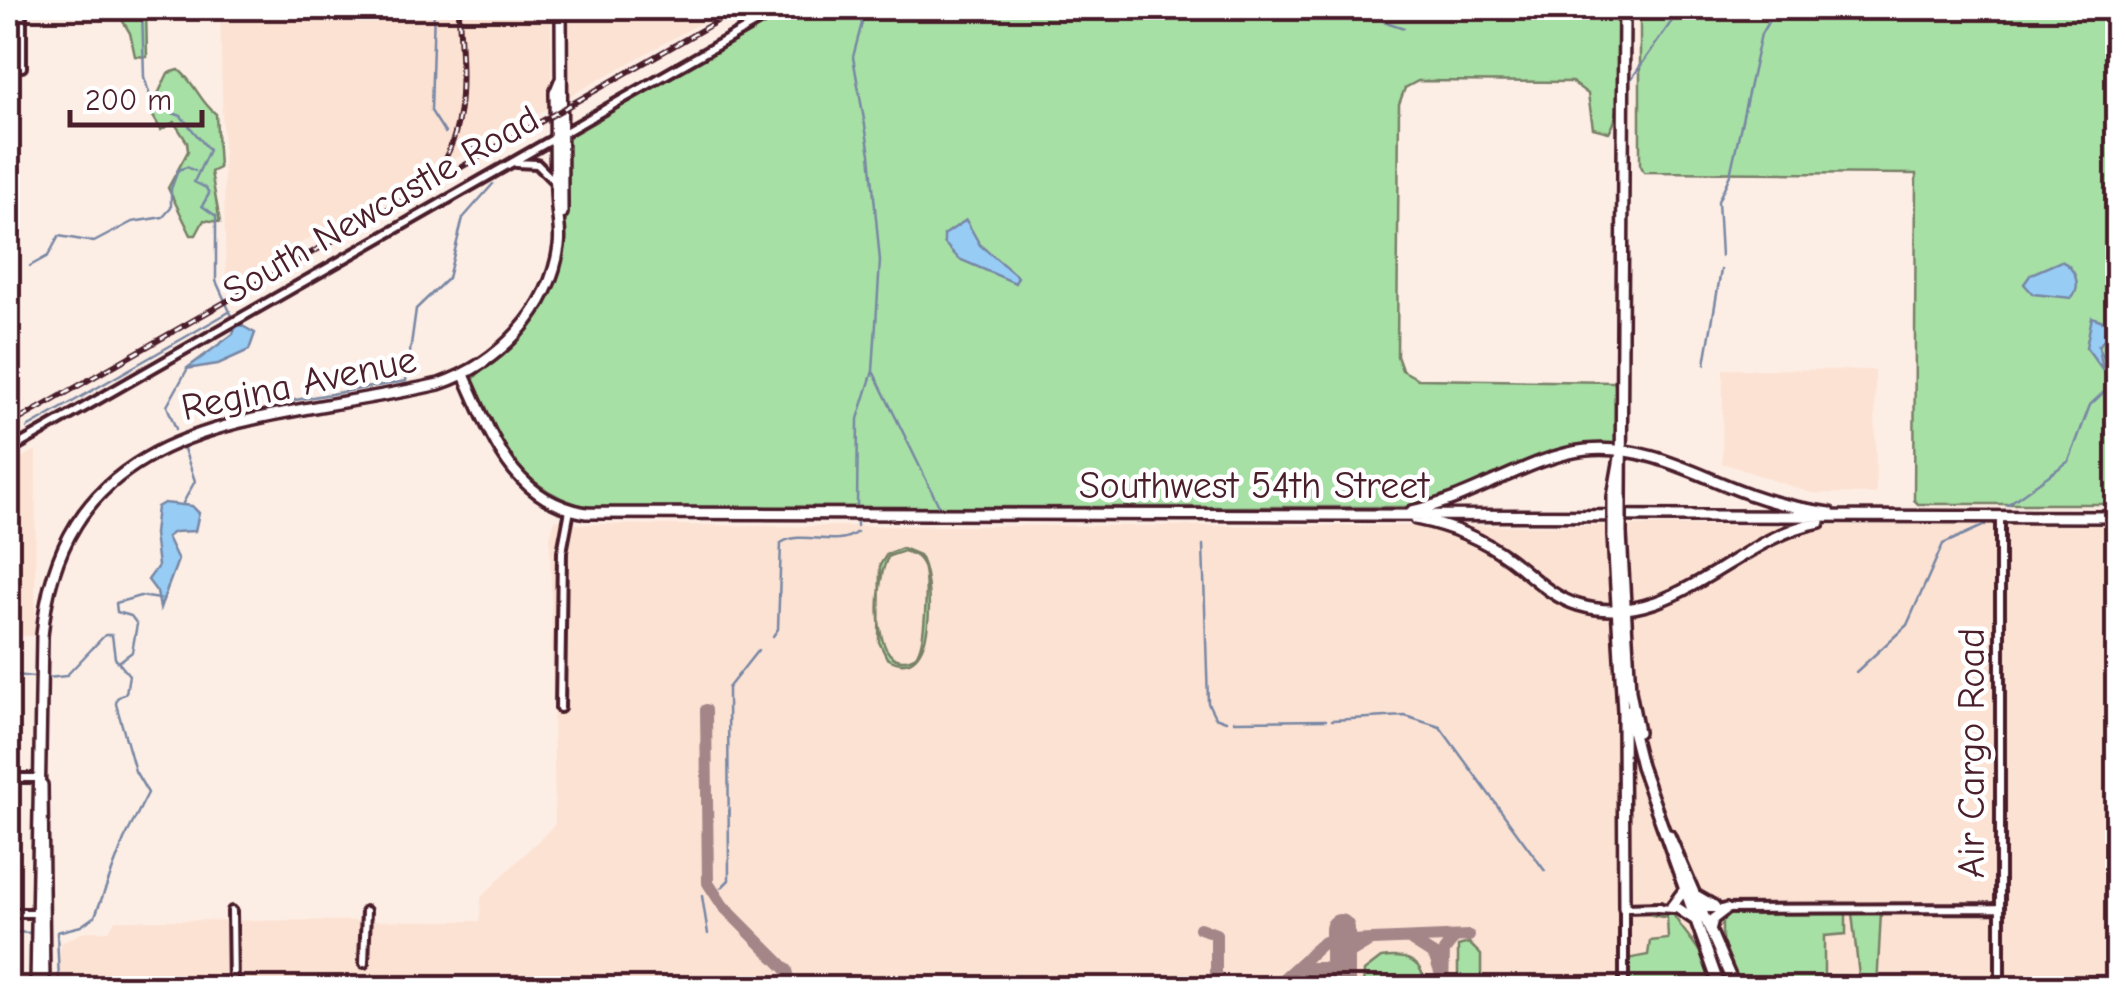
<svg xmlns="http://www.w3.org/2000/svg" width="2125" height="996" font-family="'Comic Neue',sans-serif">
	<rect width="100%" height="100%" fill="#fdeee5"/>
	<filter id="ink" filterUnits="userSpaceOnUse"><feTurbulence type="fractalNoise" baseFrequency=".01" numOctaves="2"/><feDisplacementMap in="SourceGraphic" scale="20" xChannelSelector="R" yChannelSelector="G"/><feConvolveMatrix kernelMatrix="1 2 1 2 8 2 1 2 1" color-interpolation-filters="sRGB"/></filter>
	<g filter="url(#ink)">
		<!-- built -->
		<path fill="#fce2d3" d="M8,8H20L22,114V401L8,409Z
			M220,8H551L552,106L226,284Z
			M566,8H727L567,98Z
			M1723,369L1875,370L1876,494L1811,493L1722,463Z
			M36,450L35,636H8V465Z
			M555,519L576,524L791,526L2117,525V988H56L61,943L86,931H109L115,920L480,921L481,897L555,824L550,537Z"/>
		<!-- green -->
		<path fill="#a7e0a4" stroke="#788068" stroke-width="2.5" fill-rule="evenodd" d="M115,8H146L147,57L135,56L130,33Z
			M785,8H1618C1618,34 1625,114 1609,132L1593,128L1588,94L1572,82L1418,81L1405,88L1399,104L1397,356L1402,370L1418,379L1614,382L1618,390L1616,443L1586,448L1421,507H589C524,493 491,441 473,380C489,358 518,345 535,321C575,263 555,203 568,139L577,126Z
			M1640,8H2117V504H1918L1914,500L1916,174L1644,172L1640,164Z
			M179,70C196,84 199,101 216,114L219,168L211,172L220,222L204,220L196,235H191L168,188L188,151L187,142L174,122L161,130L150,111L168,73Z
			M902,548L919,555C934,576 938,688 887,658L879,642L880,565L887,554ZM904,551C913,554 919,556 923,566C928,582 926,643 916,656C868,682 875,574 889,556Z
			M1846,912V934L1824,936V975L1859,976L1852,913L1881,912L1877,988H1741L1722,951V914Z
			M1648,914H1673C1687,939 1709,953 1712,988H1627V959L1648,955L1650,941L1668,939L1667,918Z
			M1469,943L1481,955V988H1458V946Z
			M1381,958C1407,954 1424,961 1425,988H1363L1364,971Z"/>
		<!-- water -->
		<path fill="#97ccf5" stroke="#7887a4" stroke-width="2.5" d="M966,220L980,245L1018,277L1015,283L959,259L944,243V235Z
			M2061,261C2075,267 2082,286 2072,298L2033,294L2024,284L2031,274Z
			M2092,317L2117,326V336L2103,340L2099,347L2103,370L2086,347Z
			M237,323L255,333L249,350L218,364L186,369L233,334Z
			M164,503L192,506L199,513L195,531L174,532L167,537L178,560L160,608L157,592L148,580L158,566L154,534L157,507Z"/>
		<g fill="none" stroke-linecap="round" stroke-linejoin="round">
			<!-- stream -->
			<path stroke="#7887a4" stroke-width="2.5" d="M142,8L144,77L151,99
				M434,8L431,111L445,133
				M856,8L862,23L853,57L870,154L880,261L873,371L858,419L857,505
				M1371,8L1383,21L1404,28
				M1632,78L1681,8
				M154,102L159,108L181,116L209,150L194,182L206,188L209,194L202,206L216,216V281L231,314
				M461,143L480,151
				M1721,256L1718,201L1730,175L1761,34L1775,10L1789,8
				M30,266L48,256L59,236L94,242L132,222L163,217L171,208V189L178,170L187,167L195,171
				M2110,323L2118,296
				M1705,364L1721,270
				M874,373L939,506
				M266,405L406,381L416,309L448,278L463,218L493,184
				M27,428L229,312
				M176,429L167,406L188,368
				M183,503L195,481L183,446
				M2007,505L2069,461L2090,405L2107,389L2113,375L2098,345
				M857,521V526
				M1203,545L1208,703L1215,717L1226,721
				M773,636L778,629L781,543C803,529 836,549 857,532
				M120,661L132,652L137,624L131,616L117,612L116,603L140,596L160,599
				M1856,672L1907,625L1943,544L1985,525
				M8,674L33,677
				M48,678L66,676L105,635H112L115,658L129,675L126,693L117,698L116,704L135,771L148,793L124,840L95,916L81,926L57,932L59,981L64,988
				M1332,720L1405,716L1440,727L1545,871
				M1234,721L1326,720
				M721,888L729,880L728,688L758,650
				M702,896L708,934
				M12,932L32,933"/>
			<!-- taxiway -->
			<path stroke="#a48688" stroke-width="12" d="M706,710L708,883L723,906L787,970L790,983
				M1200,928L1216,934V988
				M1412,941L1434,955L1443,980
				M1297,968H1322L1338,988
				M1340,977L1347,955L1367,943
				M2085,980H2118
				M776,988L790,983L802,988
				M1273,988L1324,942L1469,936
				M1443,988L1444,951L1455,937"/>
			<!-- runway -->
			<path stroke="#a48688" stroke-width="30" d="M1340,929V988"/>
			<defs>
				<path id="minor" d="M22,8V67
					M516,163L537,164L555,182
					M8,451L782,8
					M560,708L562,552L570,510
					M8,778H40
					M1657,908L1674,909
					M1702,909L2000,908
					M232,911L233,988
					M8,913H39
					M8,958V913
					M364,963L366,911
					M1624,988V908L1660,907
					M2000,988V517"/>
				<path id="major" d="M561,8L562,213
					M464,375C492,436 512,500 586,513L2118,517
					M1613,497L1621,452
					M1621,497L1624,8
					M1412,511C1472,499 1531,456 1586,450C1649,444 1699,477 1755,496C1780,505 1805,509 1830,513
					M1416,519C1450,526 1480,537 1508,558C1530,574 1551,597 1578,605C1671,633 1736,537 1820,522
					M1621,534L1630,691L1638,732
					M1613,535L1623,711L1624,908
					M1627,710L1641,766L1720,988
					M42,785L44,988
					M1669,835L1735,988
					M1695,895L1714,906
					M1672,906L1685,889
					M1679,909L1697,921
					M1710,930L1713,919L1726,909
					M36,988L42,636C62,409 271,423 439,384C498,364 550,311 559,246C561,233 558,221 557,208C554,170 556,131 555,93L560,81"/>
			</defs>
			<!-- minor casing -->
			<use href="#minor" stroke="#4a1f2b" stroke-width="14"/>
			<!-- major casing -->
			<use href="#major" stroke="#4a1f2b" stroke-width="16"/>
			<!-- minor -->
			<use href="#minor" stroke="#fff" stroke-width="6"/>
			<!-- major -->
			<use href="#major" stroke="#fff" stroke-width="9"/>
			<defs>
				<path id="rail" d="M430,180C471,135 461,69 459,12
					M8,426L740,8"/>
			</defs>
			<!-- rail casing -->
			<use href="#rail" stroke="#4a1f2b" stroke-width="6"/>
			<!-- rail -->
			<use href="#rail" stroke="#fff" stroke-width="2.5" stroke-dasharray="8" stroke-linecap="butt"/>
			<defs>
				<path id="major-bridge" d="M1613,497V535
					M1621,497V534"/>
			</defs>
			<!-- major-bridge casing -->
			<use href="#major-bridge" stroke="#4a1f2b" stroke-width="16" stroke-linecap="butt"/>
			<!-- major-bridge -->
			<use href="#major-bridge" stroke="#fff" stroke-width="9"/>
		</g>
	</g>
	<g text-anchor="middle" dominant-baseline="central" stroke-width="9" stroke-linejoin="round" paint-order="stroke">
		<!-- street labels -->
		<g font-size="38" fill="#4a1f2b" stroke="#fff">
			<text transform="translate(381 205) rotate(-30)">South Newcastle Road</text>
			<text transform="translate(299 384) rotate(-12)">Regina Avenue</text>
			<text x="1254" y="486">Southwest 54th Street</text>
			<text transform="translate(1972 753) rotate(-90)">Air Cargo Road</text>
		</g>
	</g>
	<!-- margin -->
	<rect width="2125" height="996" fill="none" stroke="#fff" stroke-width="40"/>
	<rect x="20" y="20" width="2085" height="956" fill="none" stroke="#4a1f2b" stroke-width="4" filter="url(#ink)"/>
	<!-- scale -->
	<path d="M70 110v15h132v-15" fill="none" stroke="#4a1f2b" stroke-width="5"/>
	<text x="85" y="110" font-size="30" fill="#4a1f2b" stroke="#ffffff" stroke-width="8" paint-order="stroke">200 m</text>
</svg>
